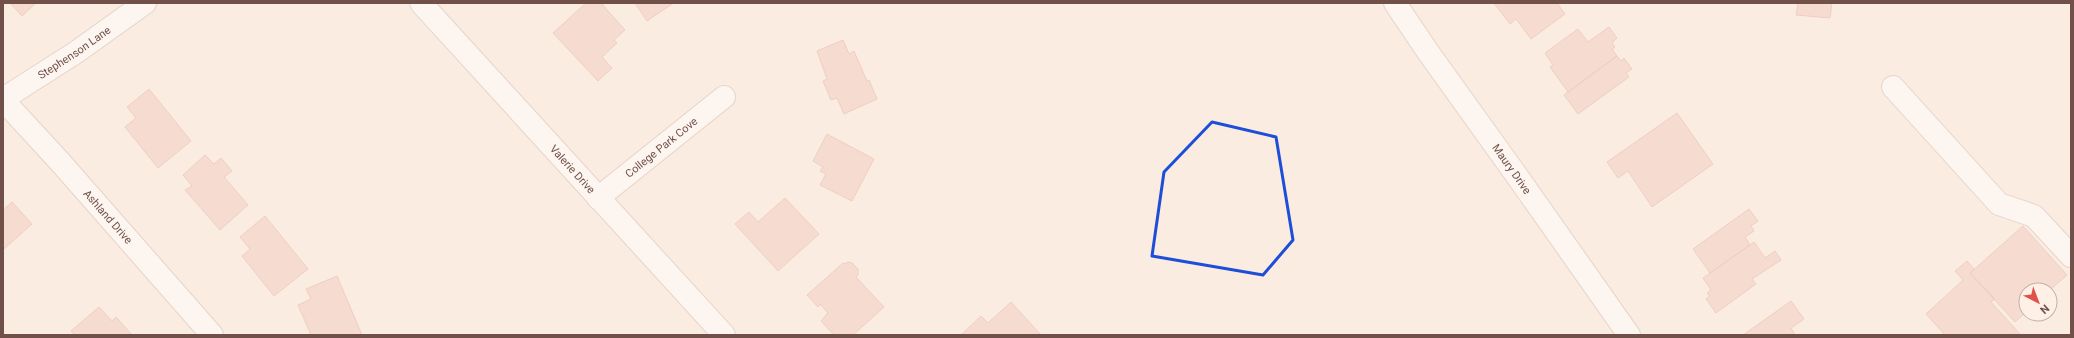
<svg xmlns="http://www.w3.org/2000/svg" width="2074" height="338" font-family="Roboto,sans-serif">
	<rect width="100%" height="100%" fill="#fbece1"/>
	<!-- building -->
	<path fill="#eec5ba" stroke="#e0a99b" d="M10,3H36L22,16Z
		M586,3H601L625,30L614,40L617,43L602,57L612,68L598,81L553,33Z
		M635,3H672V4L647,21Z
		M1494,3H1557L1565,14L1531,39L1516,19L1510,24Z
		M1798,3H1832L1830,18L1796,15Z
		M1609,27L1617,38L1612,43L1615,47L1612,49L1617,56L1568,92L1550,67L1553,65L1545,53L1578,29L1588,42Z
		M843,40L849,54L854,51L867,81L869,80L877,99L844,114L837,98L831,100L823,81L827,79L817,51Z
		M1617,56L1621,61L1624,58L1632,69L1626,73L1629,77L1578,114L1564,95Z
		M149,89L191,141L158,168L125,127L136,118L127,107Z
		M1677,113L1713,164L1652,207L1628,171L1618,178L1607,162Z
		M827,134L874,159L852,201L820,185L826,174L820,171L823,167L813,161Z
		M205,155L214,164L221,158L232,171L224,177L248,205L220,230L185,190L192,186L183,175Z
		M785,198L819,234L778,271L735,224L749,212L758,222Z
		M12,202L32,224L3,250V210Z
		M1749,209L1758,221L1751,226L1754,231L1745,237L1750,245L1710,273L1693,249Z
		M265,216L308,269L274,296L242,256L250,249L240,237Z
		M2023,226L2067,275L2050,290H2026V312L2015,322L1970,273Z
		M1754,242L1765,258L1775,251L1781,260L1752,279L1756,284L1716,313L1706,299L1710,296L1707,293L1711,290L1703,278Z
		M1967,261L1974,269L1970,273L1995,299L1991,302L2021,335H1945L1926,314L1963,280L1955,271Z
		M848,262L852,263L858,269V275L856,277L884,307L853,335H834L821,321L828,313L820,304L818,307L807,295L843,263L845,264Z
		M337,276L362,335H311L298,305L311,299L306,289Z
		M1791,301L1804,319L1791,328L1795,335H1743Z
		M1011,302L1041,335H961L981,316L988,323Z
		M99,307L112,321L116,317L132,335H75L71,331Z"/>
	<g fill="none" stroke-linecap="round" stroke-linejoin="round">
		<defs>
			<g id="minor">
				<path id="s1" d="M421,3L724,335"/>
				<path id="s2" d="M1395,3L1428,52L1517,176L1629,335"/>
				<path d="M1893,87L1999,204L2034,216L2071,256"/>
				<path id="s3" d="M3,99L75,53L145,3"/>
				<path id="s4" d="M3,100L61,163L212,335"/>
				<path id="s5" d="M598,198L724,97"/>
			</g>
		</defs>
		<!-- minor casing -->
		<use href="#minor" stroke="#cdb4ab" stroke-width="24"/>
		<!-- minor -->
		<use href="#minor" stroke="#fff" stroke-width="22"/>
	</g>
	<!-- marked area -->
	<path d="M0 0H2074V338H0ZM1212,122L1276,137L1293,240L1263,275L1152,256L1164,172Z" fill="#fbece1" fill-opacity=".55" fill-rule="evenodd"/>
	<path fill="none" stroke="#1d4ed8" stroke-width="3" stroke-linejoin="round" d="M1212,122L1276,137L1293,240L1263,275L1152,256L1164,172Z"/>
	<g text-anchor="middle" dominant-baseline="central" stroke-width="3" stroke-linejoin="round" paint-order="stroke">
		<!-- street labels -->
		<g font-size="11" fill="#705049" stroke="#fef0e6">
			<text stroke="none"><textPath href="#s3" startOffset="85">Stephenson Lane</textPath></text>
			<text stroke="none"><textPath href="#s5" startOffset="81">College Park Cove</textPath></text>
			<text stroke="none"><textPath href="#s1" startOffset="225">Valerie Drive</textPath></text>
			<text stroke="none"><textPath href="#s2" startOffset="203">Maury Drive</textPath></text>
			<text stroke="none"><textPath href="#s4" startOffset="157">Ashland Drive</textPath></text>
		</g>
	</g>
	<!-- border -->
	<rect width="2074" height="338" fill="none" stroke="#705049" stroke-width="8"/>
	<!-- north arrow -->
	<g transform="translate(2038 302) rotate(138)"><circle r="19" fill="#fef0e6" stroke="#c5b0a7"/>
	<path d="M0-3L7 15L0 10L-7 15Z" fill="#df514b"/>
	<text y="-6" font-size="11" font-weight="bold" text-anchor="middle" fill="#705049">N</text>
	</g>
</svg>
